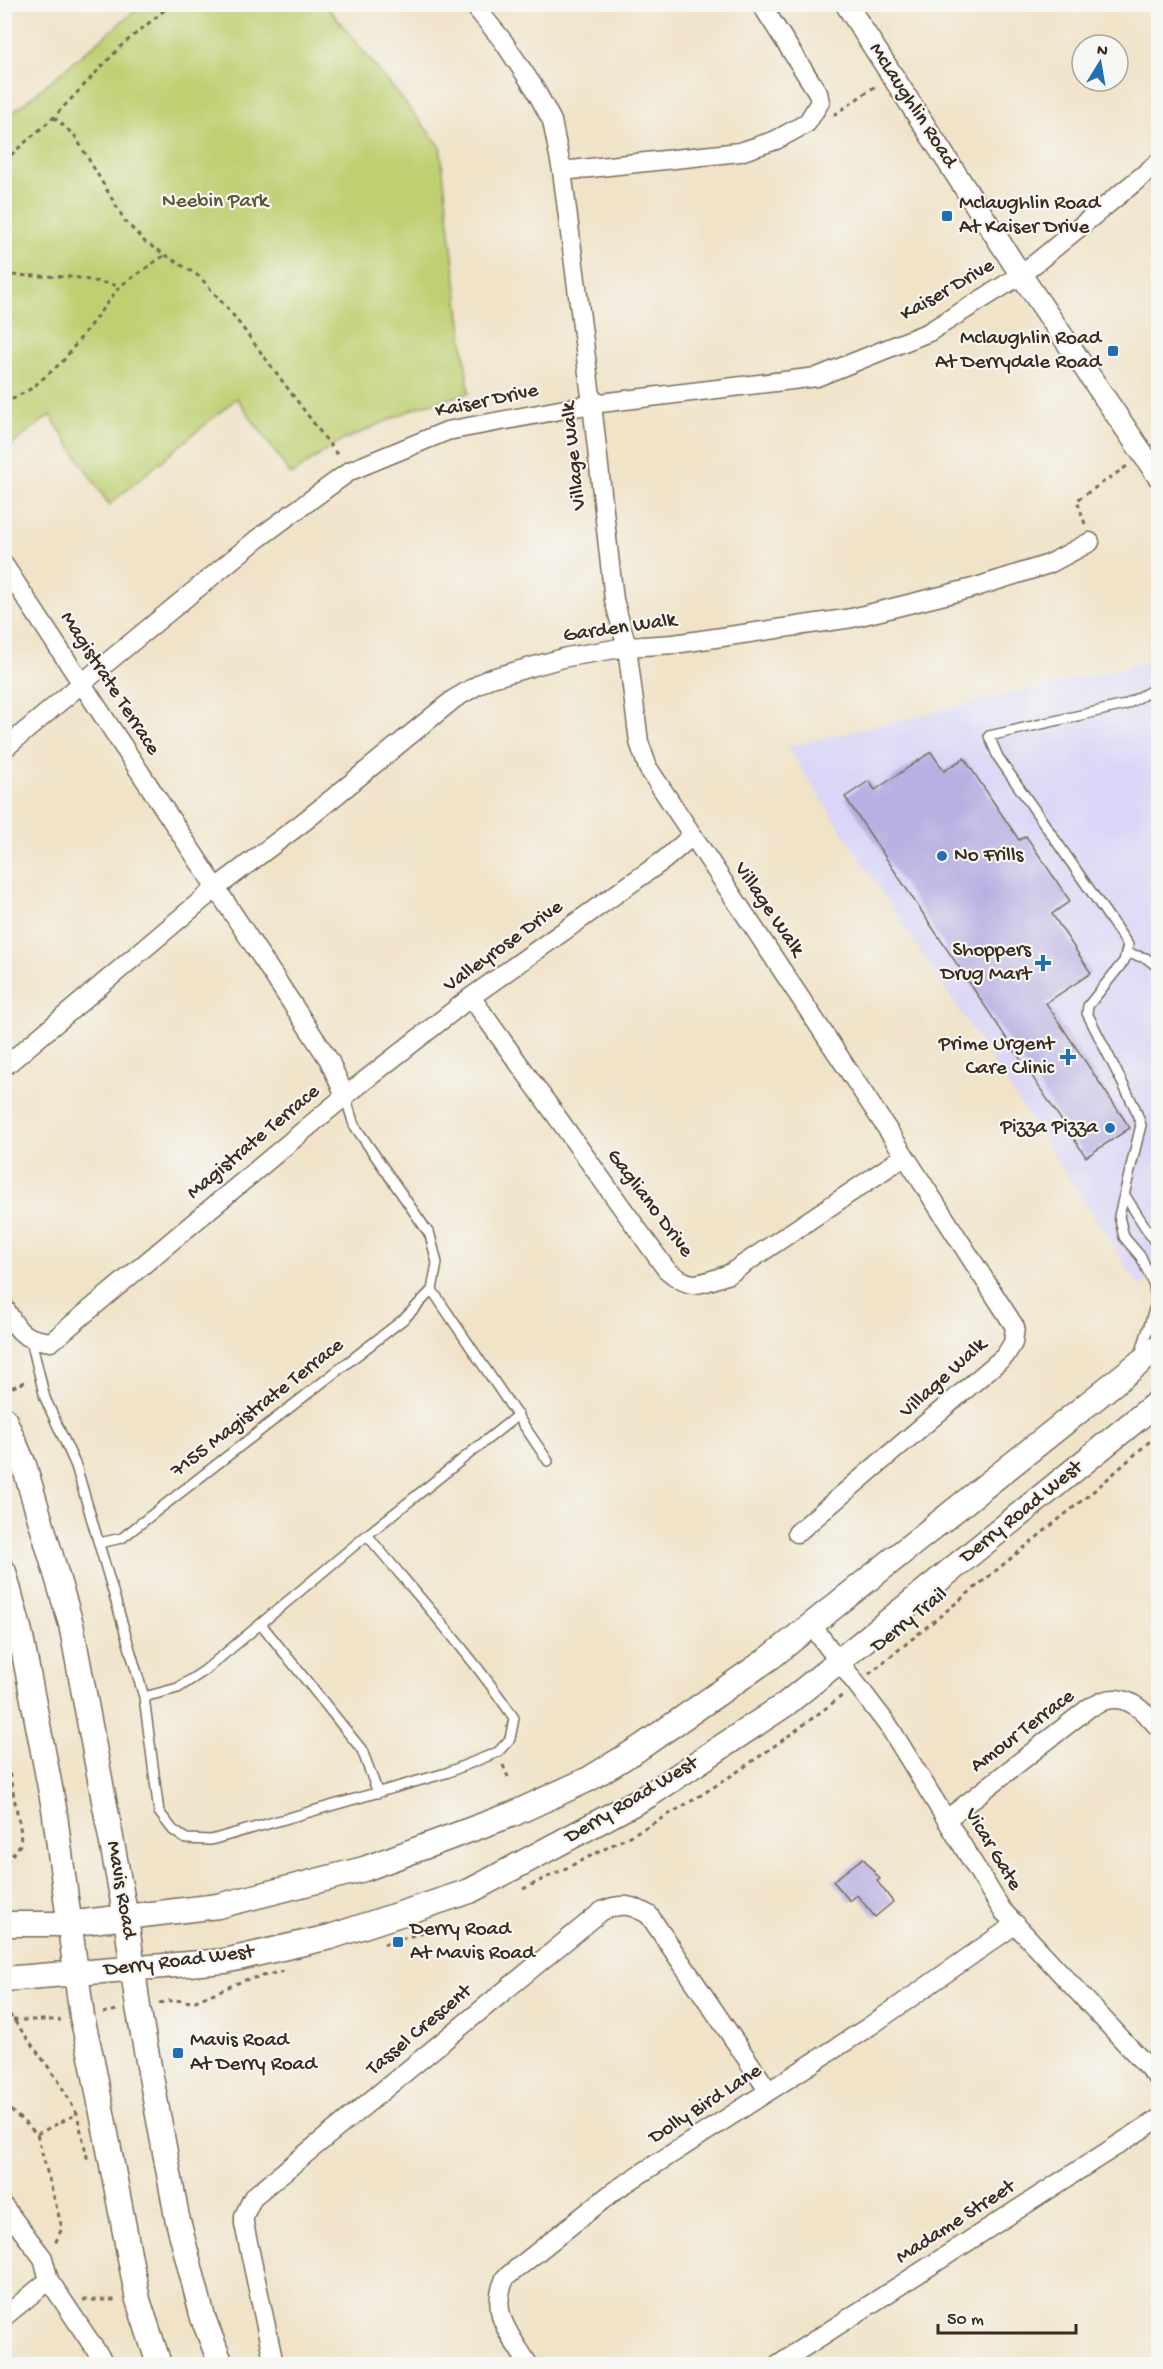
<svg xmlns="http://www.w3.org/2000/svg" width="1163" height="2369" font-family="'Gochi Hand',sans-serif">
	<rect width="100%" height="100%" fill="#f6f6f2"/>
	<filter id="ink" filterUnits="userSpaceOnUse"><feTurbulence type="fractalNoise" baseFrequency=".0167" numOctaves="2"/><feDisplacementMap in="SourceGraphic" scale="12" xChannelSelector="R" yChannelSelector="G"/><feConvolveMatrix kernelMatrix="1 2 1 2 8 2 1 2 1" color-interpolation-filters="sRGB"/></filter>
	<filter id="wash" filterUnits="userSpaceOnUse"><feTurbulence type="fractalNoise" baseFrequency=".008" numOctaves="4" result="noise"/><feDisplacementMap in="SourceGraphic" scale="24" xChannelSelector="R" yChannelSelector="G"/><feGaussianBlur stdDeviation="1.35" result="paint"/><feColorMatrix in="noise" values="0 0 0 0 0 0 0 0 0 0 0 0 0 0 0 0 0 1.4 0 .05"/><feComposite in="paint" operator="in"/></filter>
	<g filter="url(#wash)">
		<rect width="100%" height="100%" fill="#f0e3c8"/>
		<!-- built -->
		<path fill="#dad6f7" d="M1158,656V1272L1140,1287L787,747L1148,662Z"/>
		<!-- green -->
		<path fill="#bfd073" stroke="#7d7d48" stroke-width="1.5" d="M142,5H326L440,146L469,393L418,407L337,443L291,475L237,398L109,505L50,415L5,450V119Z"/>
		<g id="blocks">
			<!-- building -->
			<path fill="#b8b0e2" d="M931,752L944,771L964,758L1019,840L1026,836L1070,901L1052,914L1091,973L1046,1003L1130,1128L1086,1157L845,797L869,781L875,790Z
				M863,1858L880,1879L877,1881L893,1902L875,1917L857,1895L850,1901L833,1881Z"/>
		</g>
	</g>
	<g filter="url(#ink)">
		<use href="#blocks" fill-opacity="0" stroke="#7a6b5a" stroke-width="1.5"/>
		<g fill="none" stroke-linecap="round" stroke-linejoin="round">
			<defs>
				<path id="service" d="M1126,953L1146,958L1158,967
					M1124,1194L1158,1247
					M432,1290L548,1461
					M31,1340L45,1398L76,1466L144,1697L159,1812L173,1830L186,1839L211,1840L446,1773L498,1752L510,1739L514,1718C470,1653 417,1595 367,1535
					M1140,1355L1156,1303L1154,1285L1141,1257L1124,1237L1119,1216L1141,1125L1135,1108L1087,1013L1088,1006L1124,961L1128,945L998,757L989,736L1125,705L1158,687
					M99,1543L122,1538L405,1318L432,1290L437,1263L430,1235L354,1125L345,1096
					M261,1624L362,1750L378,1793
					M144,1697L178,1688L204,1671L367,1535L518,1415"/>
				<path id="minor" d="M473,4L503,41L535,89L552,121L562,171L592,404L614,600L627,647L639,742L648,768L905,1156L1015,1327L1013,1343L1005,1356L797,1533
					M562,171L740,152L776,140L807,123L820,102L818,93L761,4
					M4,565L329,1060L345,1096
					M4,749L81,684L256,540L350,471L447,431L592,404L817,377L929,332L1021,275L1158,163
					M471,997L666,1269C692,1292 699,1284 729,1274L905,1156
					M4,1067L216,888L306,820L454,699L488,679L567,657L627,647L674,644L852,618L973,588L1049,564L1090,542
					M4,1307C20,1333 20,1338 51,1342L345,1096L471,997L664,860L692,836
					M812,1626L890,1728L1002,1910L1158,2078
					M947,1819L1090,1707C1095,1706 1099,1703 1103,1701C1127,1693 1144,1711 1158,1727
					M4,2207L43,2258L49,2280L105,2364
					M4,2317L49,2280
					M274,2364L244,2224V2216L253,2197L602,1911C622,1902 632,1905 649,1915L768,2090
					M528,2364C510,2334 489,2314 505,2278L614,2191L870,2026L1016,1924
					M778,2364L1158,2119"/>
				<path id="tertiary" d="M846,4L1021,275L1158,476"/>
				<path id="secondary" d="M4,1419L24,1465L71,1624L126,1918L138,2007L177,2217L203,2318L221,2364
					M4,1572L20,1632L54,1808L82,2017L92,2061L138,2300L159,2364
					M4,1924H67L218,1906L364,1869L513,1814L589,1779L638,1749L771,1657L1158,1348
					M4,1979L225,1961L330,1937L470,1891L649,1795L786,1704L1158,1402"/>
			</defs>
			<!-- service casing -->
			<use href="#service" stroke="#7a6b5a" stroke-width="12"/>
			<!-- minor casing -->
			<use href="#minor" stroke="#7a6b5a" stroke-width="21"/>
			<!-- tertiary casing -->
			<use href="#tertiary" stroke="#7a6b5a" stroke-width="24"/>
			<!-- secondary casing -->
			<use href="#secondary" stroke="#7a6b5a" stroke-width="27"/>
			<!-- path -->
			<path stroke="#7a6b5a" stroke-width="3" stroke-dasharray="4.5 4.5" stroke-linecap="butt" d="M873,10L879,4
				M834,115L877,85
				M54,117L75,136L125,221L145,242L200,277L233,315L339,457
				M4,161L54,117L122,45L172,4
				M4,275L74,277L120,286
				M4,404L32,388L63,361L120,286L165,255
				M1085,524L1077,500L1127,466
				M4,1391L27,1381
				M869,1674L1096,1489L1158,1434
				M4,1747L21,1832L20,1845L4,1865
				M503,1765L508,1777
				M523,1889C581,1861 639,1833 693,1800C745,1768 795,1732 843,1695
				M384,1944L424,1932L443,1924
				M159,2003L174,2000L193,2002L245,1980L285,1971
				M4,2007L58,2080L77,2114L88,2161
				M103,2013L117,2010
				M4,2020H61
				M4,2104L37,2134L62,2228L54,2246
				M37,2134L77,2114
				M83,2300H118"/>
			<!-- service -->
			<use href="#service" stroke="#fff" stroke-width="9"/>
			<!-- minor -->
			<use href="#minor" stroke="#fff" stroke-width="18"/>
			<!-- tertiary -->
			<use href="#tertiary" stroke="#fff" stroke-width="21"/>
			<!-- secondary -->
			<use href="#secondary" stroke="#fff" stroke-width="24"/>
		</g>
	</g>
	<!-- markers -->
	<g fill="#1f6fb2" stroke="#f6f6f2" stroke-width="2">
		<rect x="941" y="210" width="12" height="12" rx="3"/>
		<rect x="1107" y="345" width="12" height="12" rx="3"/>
		<circle cx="942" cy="856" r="6"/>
		<path d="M1040 954h6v6h6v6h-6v6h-6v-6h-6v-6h6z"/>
		<path d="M1065 1048h6v6h6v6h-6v6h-6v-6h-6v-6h6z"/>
		<circle cx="1110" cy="1128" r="6"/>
		<rect x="392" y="1936" width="12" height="12" rx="3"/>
		<rect x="172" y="2047" width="12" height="12" rx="3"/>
	</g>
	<g text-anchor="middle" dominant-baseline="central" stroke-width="4.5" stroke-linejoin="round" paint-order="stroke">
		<!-- street labels -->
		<g font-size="21" fill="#3b2a1e" stroke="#f6f6f2">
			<text transform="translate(912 106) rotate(57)">McLaughlin Road</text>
			<text transform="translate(948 291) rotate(-30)">Kaiser Drive</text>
			<text transform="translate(487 402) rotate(-12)">Kaiser Drive</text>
			<text transform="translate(575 456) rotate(-96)">Village Walk</text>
			<text transform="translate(620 629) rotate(-8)">Garden Walk</text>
			<text transform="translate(109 684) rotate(57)">Magistrate Terrace</text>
			<text transform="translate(768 910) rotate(56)">Village Walk</text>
			<text transform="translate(504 947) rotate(-36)">Valleyrose Drive</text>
			<text transform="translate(254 1143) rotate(-40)">Magistrate Terrace</text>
			<text transform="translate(649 1204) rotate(53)">Gagliano Drive</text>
			<text transform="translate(944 1379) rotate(-42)">Village Walk</text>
			<text transform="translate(258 1409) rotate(-38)">7155 Magistrate Terrace</text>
			<text transform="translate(1022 1513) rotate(-39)">Derry Road West</text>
			<text transform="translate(910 1621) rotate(-39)">Derry Trail</text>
			<text transform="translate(1023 1732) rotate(-37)">Amour Terrace</text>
			<text transform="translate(632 1801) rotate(-31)">Derry Road West</text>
			<text transform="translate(992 1850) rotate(59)">Vicar Gate</text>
			<text transform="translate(120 1890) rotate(80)">Mavis Road</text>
			<text transform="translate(179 1962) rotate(-7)">Derry Road West</text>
			<text transform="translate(420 2031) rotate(-40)">Tassel Crescent</text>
			<text transform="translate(706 2105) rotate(-33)">Dolly Bird Lane</text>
			<text transform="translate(956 2223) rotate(-33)">Madame Street</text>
		</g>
		<!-- park labels -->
		<g font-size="21" fill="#5c5433" stroke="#f6f6f2">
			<text x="215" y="202">Neebin Park</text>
		</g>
		<!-- poi labels -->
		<g font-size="21" fill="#3b2a1e" stroke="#f6f6f2" text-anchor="start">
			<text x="959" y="204">Mclaughlin Road<tspan x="959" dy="24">At Kaiser Drive</tspan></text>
			<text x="1101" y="339" text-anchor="end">Mclaughlin Road<tspan x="1101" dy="24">At Derrydale Road</tspan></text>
			<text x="954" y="856">No Frills</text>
			<text x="1031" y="951" text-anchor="end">Shoppers<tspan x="1031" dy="24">Drug Mart</tspan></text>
			<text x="1054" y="1045" text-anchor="end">Prime Urgent<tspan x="1054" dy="24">Care Clinic</tspan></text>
			<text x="1098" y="1128" text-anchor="end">Pizza Pizza</text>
			<text x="410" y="1930">Derry Road<tspan x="410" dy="24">At Mavis Road</tspan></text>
			<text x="190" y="2041">Mavis Road<tspan x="190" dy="24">At Derry Road</tspan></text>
		</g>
	</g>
	<!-- margin -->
	<rect width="1163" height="2369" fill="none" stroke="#f6f6f2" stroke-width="24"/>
	<!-- north arrow -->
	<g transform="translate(1100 63) rotate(11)"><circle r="28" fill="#f6f6f2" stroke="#aba49d" stroke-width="1.5"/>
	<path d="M0-4.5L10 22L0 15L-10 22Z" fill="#1f6fb2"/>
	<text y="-9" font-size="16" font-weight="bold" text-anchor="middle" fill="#3b2a1e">N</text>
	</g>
	<!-- scale -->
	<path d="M938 2324v9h138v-9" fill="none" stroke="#3b2a1e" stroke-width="3"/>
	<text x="947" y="2324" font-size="18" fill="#3b2a1e" stroke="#f6f6f2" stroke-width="4.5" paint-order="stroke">50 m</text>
</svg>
